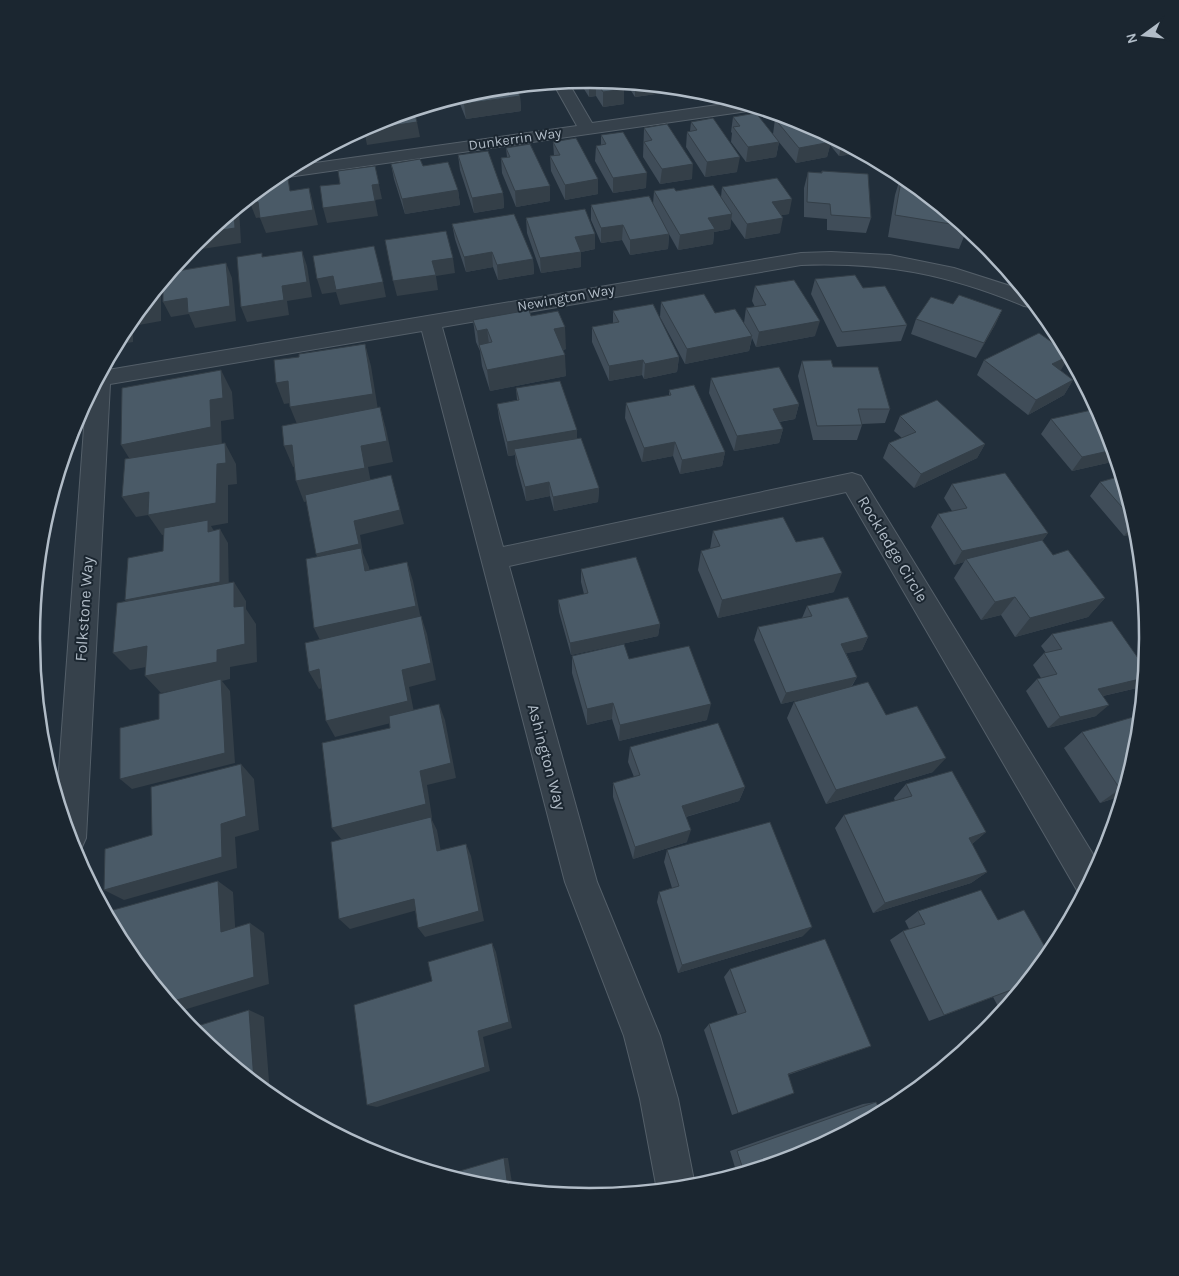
<svg xmlns="http://www.w3.org/2000/svg" width="1179" height="1276" font-family="Karla,sans-serif">
	<rect width="100%" height="100%" fill="#222f3b"/>
	<g fill="none" stroke-linecap="round" stroke-linejoin="round">
		<defs>
			<path id="minor" d="M568,82L592,123L738,102L755,108L748,111L281,178L276,177L294,166L577,126L553,83Z
				M831,252L890,255L954,268L1023,290L1036,306L1031,307L1024,306C947,274 884,262 801,265L442,327L503,547L852,473L861,476L1099,864L1083,893L1078,892L846,492L509,566L597,882L660,1036L678,1099L695,1186L657,1190L640,1099L624,1036L565,882L422,331L110,384L86,838L81,849L74,852L57,797L86,401L102,371L801,253Z"/>
		</defs>
		<!-- minor casing -->
		<use href="#minor" stroke="#545f69" stroke-width="2"/>
		<!-- minor -->
		<use href="#minor" fill="#36414b" fill-rule="evenodd"/>
	</g>
	<!-- wall -->
	<path fill="#404d59" d="M590,80L621,83L624,89V104L603,107L596,96L589,97L579,81Z
		M626,83L664,87L663,93L635,97Z
		M679,89L699,91L683,94Z
		M481,90L520,96L521,111L466,119L460,104L459,98L454,99Z
		M778,115L803,122L861,153L839,156L830,145L827,157L796,163L774,136L779,142L776,157L746,162L731,142L732,133L731,132L733,117L773,134L775,119H777Z
		M691,122L737,172L705,177L686,147L687,132L690,131Z
		M644,128L692,179L660,184L643,157Z
		M601,135L646,188L613,193L595,161L596,146L601,145Z
		M553,142L598,194L565,200L551,171L550,156H554Z
		M506,148L550,186V201L516,207L502,173L501,158L507,157Z
		M458,155L503,193L504,208L474,213L460,170Z
		M391,164L423,166L458,190L460,205L405,214L394,179Z
		M822,171L871,218L866,233L827,230V219L804,217V188L808,172L821,173Z
		M901,175L967,229L959,249L888,237L895,195Z
		M722,187L789,214L781,215L780,233L745,239L731,219L730,229L714,232L713,244L678,250L669,234L668,249L630,255L622,240L601,243L591,220V205L653,204L654,191H676L721,197Z
		M526,218L595,234V249L581,252V267L541,273L527,233Z
		M452,224L533,259L534,274L498,280L493,267L466,272L455,239Z
		M815,279L863,288L907,325L901,341L837,347L811,294Z
		M755,286L815,336L756,347L752,338L749,351L685,364L660,317L661,302L715,313L744,323L746,308L755,307L752,301Z
		M953,304L1002,310L995,325L976,358L911,334L916,319Z
		M613,311L679,357L677,372L644,379L642,375L609,381L592,342V327L613,323Z
		M531,316L566,349L563,350L566,376L490,391L482,366L480,351L476,342L473,320Z
		M1067,353L1069,357L1060,370L1073,380L1064,395L1028,415L977,375L984,360Z
		M802,361L833,367L890,409L885,423L862,424V425L857,440H813L798,376Z
		M711,378L799,404L795,419L779,422L783,429L779,443L734,451L709,393Z
		M516,388L577,438L599,488L598,502L554,511L550,496L526,501L516,464L515,455L508,456L499,418L497,404L517,400Z
		M669,390L725,452L722,466L680,474L673,456L642,462L625,418L626,403L669,396Z
		M900,416L985,444L977,458L914,488L883,458L889,443L902,438L894,431Z
		M1051,419L1105,425L1116,461L1072,471L1041,434Z
		M1121,476L1137,533L1124,536L1090,496L1100,482Z
		M952,484L1048,533L1042,541L1053,555L1105,598L1088,617L1015,637L1001,615L981,620L954,578L964,562L954,565L931,527L938,514L952,511L944,498Z
		M713,531L796,542L834,592L718,618L698,570L701,551L710,549Z
		M581,569L660,624L658,636L571,655L559,612L558,600L584,594L581,582Z
		M807,606L868,637L862,650L846,653L857,677L852,686L886,715L933,772L826,804L787,718L794,702L811,697L781,704L754,640L758,627L802,618Z
		M1052,634L1137,688L1103,696L1096,716L1048,728L1026,691L1037,679L1041,678L1033,665L1044,653H1046L1041,646Z
		M572,656L629,659L707,720L619,741L612,719L587,725L572,673Z
		M1082,732L1137,747L1121,801L1118,797L1100,803L1064,748Z
		M630,747L745,787L739,801L686,817L687,842L633,859L613,797V783L634,777L628,762Z
		M906,784L986,832L972,844L987,872L971,883L873,913L835,828L844,815L895,801L894,798Z
		M667,850L803,936L678,973L657,902L659,892L672,888L664,862Z
		M918,911L998,920L1049,954L1001,1012L993,997L929,1021L890,940L903,931L909,929L905,921Z
		M730,969L871,1046L788,1075L738,1113L732,1115L704,1030L709,1024L738,1015L724,977Z
		M876,1102L803,1154L737,1174L730,1151L863,1104Z"/>
	<!-- shaded-wall -->
	<path fill="#343f48" d="M596,81V96L589,97V82Z
		M635,84L664,87L663,93L635,97Z
		M624,89V104L603,107V92Z
		M683,89L699,91L702,92L683,94Z
		M520,96L521,111L466,119L464,104Z
		M417,122L420,137L367,145L364,130Z
		M363,129L364,133L352,135Z
		M779,142L776,157L746,162L748,147Z
		M831,142L827,157L796,163L799,148Z
		M842,143L861,153L839,156Z
		M740,157L737,172L705,177L707,162Z
		M693,164L692,179L660,184L662,169Z
		M375,166L382,199L375,200L378,216L327,223L323,208L372,185Z
		M647,173L646,188L613,193V178Z
		M598,179V194L565,200V185Z
		M550,186V201L516,207L515,191Z
		M309,188L313,203L318,225L266,233L260,218Z
		M458,190L460,205L405,214L402,199Z
		M503,193L504,208L474,213L472,198Z
		M792,199L789,214L769,217L772,202Z
		M258,202L263,217L256,218L250,203Z
		M239,207L241,243L189,251L195,243Z
		M732,214L730,229L714,232L713,244L678,250L680,235L708,218Z
		M783,218L780,233L745,239L747,224Z
		M623,225L622,240L601,243V228Z
		M595,234V249L581,252V267L541,273L540,258L575,237Z
		M669,234L668,249L630,255V240Z
		M302,251L307,266L312,297L287,301L289,315L247,322L241,307L282,286Z
		M492,252L493,267L466,272L464,257Z
		M453,258L455,273L436,276L438,290L397,296L393,281L432,261Z
		M533,259L534,274L498,280L497,265Z
		M226,263L232,278L236,321L195,328L189,314L171,317L163,302Z
		M333,276L383,282L386,297L340,305L336,292L322,294L317,279Z
		M159,287L161,290V321L133,326V342L116,345L126,328Z
		M1002,310L995,325L976,358L984,343Z
		M820,321L815,336L756,347L759,332Z
		M565,327L566,349L555,351L554,329Z
		M487,329L490,351L479,346L477,331Z
		M752,336L749,351L685,364L687,349Z
		M365,344L371,366L379,416L299,429L290,407Z
		M565,355L566,376L490,391L487,370Z
		M1069,356V357L1061,370L1043,379L1052,364Z
		M679,357L677,372L644,379L645,364Z
		M643,360L642,375L609,381V366Z
		M221,370L232,392L234,419L221,421L222,449L134,466L121,445L210,400Z
		M1073,380L1064,395L1028,415L1036,400Z
		M288,381L297,402L284,404L276,383Z
		M799,404L795,419L769,423L773,409Z
		M380,407L386,429L393,462L368,467L372,488L304,502L296,481L361,446Z
		M783,429L779,443L734,451L737,436Z
		M577,430V444L514,449L515,455L508,456L507,442Z
		M675,442L673,456L642,462L644,448Z
		M225,443L236,464L237,484L228,485V523L211,526L216,534L208,532V527L162,535L148,515L136,517L122,497L149,492L217,464Z
		M985,444L977,458L914,488L921,474Z
		M292,445L301,466L293,467L284,446Z
		M1113,450L1116,461L1072,471L1082,457Z
		M725,452L722,466L680,474L682,460Z
		M391,475L404,524L360,535L363,553L369,567L372,590L322,567L316,554L354,521Z
		M549,482L550,496L526,501L525,487Z
		M599,488L598,502L554,511L553,497Z
		M1135,523L1137,533L1124,536Z
		M220,529L228,543L229,595L136,612L125,600Z
		M1048,533L1038,547L966,559L964,562L954,565L962,551Z
		M407,562L413,581L422,624L323,646L314,628Z
		M842,573L834,592L718,618L722,600Z
		M234,582L246,601V609L256,624L257,662L230,667V679L222,681L230,691L235,763L132,789L120,779L221,681L161,693L145,676L217,650L234,607Z
		M1015,597L1001,615L981,620L995,602Z
		M1105,598L1088,617L1015,637L1030,618Z
		M421,616L427,634L436,680L409,687L415,717L335,737L326,721L402,670Z
		M660,624L658,636L571,655L570,643Z
		M868,637L862,650L835,656L841,644Z
		M147,646L162,664L130,670L113,653Z
		M319,669L328,686L319,689L309,672Z
		M857,677L850,688L781,704L786,693Z
		M1144,678L1143,683L1137,688L1085,700L1098,689Z
		M613,703L612,719L587,725V709Z
		M439,704L445,720L456,778L427,785L432,817L431,818L437,830L443,863L342,840L332,828L420,771Z
		M711,704L707,720L619,741L620,725Z
		M1109,705L1096,716L1048,728L1060,717Z
		M946,758L933,772L826,804L836,790Z
		M241,764L254,779L259,830L235,837L237,868L124,900L104,890Z
		M745,787L739,801L678,819L682,806Z
		M1125,788L1123,794L1118,797L1100,803L1120,789Z
		M691,830L687,842L633,859L635,847Z
		M986,832L971,845L969,838Z
		M466,844L471,856L484,921L425,937L418,928Z
		M987,872L971,883L873,913L885,903Z
		M218,881L233,892L236,941L221,932Z
		M414,899L421,909L350,929L339,919Z
		M250,923L264,933L269,984L177,1012L170,1002Z
		M812,927L803,936L678,973L682,965Z
		M492,943L496,952L512,1028L483,1037L490,1071L377,1107L367,1105L478,1031Z
		M249,1010L264,1017L270,1094L254,1081Z
		M504,1158H508L513,1189L508,1188Z"/>
	<!-- building -->
	<path fill="#4a5a67" stroke="#343f48" d="M587,80H590L621,83L624,89L603,92L596,81L589,82Z
		M515,87L520,96L464,104L461,96L481,90Z
		M414,111L417,122L364,130V129L376,122Z
		M756,113L779,142L748,147L733,127L740,126L733,117Z
		M785,117L803,122L822,132L831,142L799,148L775,119L786,118Z
		M713,118L740,157L707,162L687,132L697,130L691,122Z
		M667,124L693,164L662,169L644,142L652,140L644,128Z
		M623,132L647,173L613,178L596,146L606,144L601,135Z
		M576,138L598,179L565,185L550,156L560,155L553,142Z
		M530,144L550,186L515,191L501,158L510,157L506,148Z
		M488,151L503,193L472,198L458,155Z
		M420,159L423,166L448,162L458,190L402,199L391,164Z
		M375,166L379,184L372,185L375,201L323,208L320,186L340,184L338,171Z
		M822,171L868,174L871,218L831,215L830,204L807,202L808,172L822,173Z
		M902,175L963,226L895,215Z
		M777,178L792,199L772,202L783,218L747,224L722,187Z
		M288,179L290,191L309,188L313,210L260,218L258,202L250,203V198L270,182Z
		M713,185L732,214L708,218L715,229L680,235L654,191L674,188L676,191Z
		M649,196L669,234L630,240L623,225L601,228L591,205Z
		M585,209L595,234L575,237L581,252L540,258L526,218Z
		M234,211L235,228L209,232Z
		M514,214L533,259L497,265L492,252L464,257L452,224Z
		M446,231L453,258L432,261L436,275L393,281L385,240Z
		M374,246L383,282L336,290L333,276L317,279L313,256Z
		M302,251L307,282L282,286L284,300L241,307L237,257L262,253V257Z
		M226,263L230,306L188,313L187,298L163,302V282L171,272Z
		M855,275L863,288L885,286L907,325L842,332L815,279Z
		M794,280L820,321L759,332L746,308L766,305L755,286Z
		M153,294V306L141,308Z
		M704,294L715,313L735,309L752,336L687,349L661,302Z
		M959,295L1002,310L984,343L916,319L931,297L953,304Z
		M653,304L679,357L645,364L643,360L609,366L592,327L619,322L613,311Z
		M529,310L531,316L558,311L565,327L554,329L565,355L487,370L479,345L492,342L487,329L477,331L473,320Z
		M1039,333L1067,353L1069,356L1052,364L1073,380L1036,400L984,360Z
		M365,344L373,394L290,407L288,381L276,383L274,360L299,357V354Z
		M831,360L833,367H878L890,409H858L862,425L817,426L802,361Z
		M779,367L799,404L773,409L783,429L737,436L711,378Z
		M221,370L223,398L210,400L211,427L121,445L122,388Z
		M560,381L577,430L507,442L497,404L519,400L516,388Z
		M694,385L725,452L682,460L675,442L644,448L626,403L671,395L669,390Z
		M937,400L985,444L921,474L889,443L916,432L900,416Z
		M380,407L387,441L361,446L365,468L296,481L292,445L284,446L282,426Z
		M1096,409L1105,425L1113,450L1082,457L1051,419Z
		M581,438L599,488L553,497L549,482L525,487L514,449Z
		M225,443L226,463L217,464L216,503L148,515L149,492L122,497L125,459Z
		M1005,473L1048,533L962,551L938,514L967,508L952,484Z
		M391,475L400,510L354,521L359,544L316,554L305,495Z
		M1121,476L1135,522L1100,482Z
		M783,517L796,542L823,537L842,573L722,600L701,551L720,546L713,531Z
		M208,520V532L220,529V582L125,600L128,558L163,551L164,528Z
		M1042,540L1053,555L1068,550L1105,598L1030,618L1015,597L995,602L966,559Z
		M361,548L365,571L407,562L416,606L314,628L306,559Z
		M636,557L660,624L570,643L558,600L588,593L581,569Z
		M234,582V607L244,606L245,644L217,650V662L145,676L147,646L113,653L117,603Z
		M848,597L868,637L841,644L857,677L786,693L758,627L812,616L807,606Z
		M421,616L431,663L402,670L408,701L326,721L319,669L309,672L305,643Z
		M1112,621L1145,668L1144,678L1098,689L1109,705L1060,717L1037,679L1057,674L1044,653L1062,649L1052,634Z
		M624,644L629,659L689,646L711,704L620,725L613,703L587,709L572,656Z
		M221,679L225,753L120,779V728L159,719V694Z
		M868,682L886,715L917,706L946,758L836,790L794,702Z
		M439,704L451,763L420,771L426,804L332,828L322,743L390,728L389,716Z
		M1140,715L1137,747L1125,788L1120,789L1082,732Z
		M718,723L745,787L682,806L691,830L635,847L613,783L640,775L630,747Z
		M241,764L246,816L221,824L222,857L104,890L105,849L152,835L151,787Z
		M952,771L986,832L969,838L987,872L885,903L844,815L912,796L906,784Z
		M431,817L437,851L466,844L479,911L418,928L414,899L339,919L331,842Z
		M770,822L812,927L682,965L659,892L679,886L667,850Z
		M218,881L221,932L250,923L254,977L170,1002L125,948L106,912Z
		M981,890L998,920L1024,910L1049,954L1014,996L1011,990L944,1015L903,931L925,924L918,911Z
		M825,939L871,1046L788,1074L794,1093L738,1113L709,1024L746,1012L730,969Z
		M492,943L509,1022L478,1031L485,1067L367,1105L354,1005L432,981L428,962Z
		M249,1010L254,1081L195,1033L191,1028Z
		M876,1102L881,1112L803,1154L744,1172L737,1151Z
		M504,1158L508,1188L480,1185L446,1175Z"/>
	<g text-anchor="middle" dominant-baseline="central" stroke-width="4" stroke-linejoin="round" paint-order="stroke">
		<!-- far-street labels -->
		<g font-size="14" fill="#b1bcc7" stroke="#1b2630">
			<text transform="translate(515 139) rotate(-8)">Dunkerrin Way</text>
			<text transform="translate(566 298) rotate(-10)">Newington Way</text>
		</g>
		<!-- street labels -->
		<g font-size="16" fill="#b1bcc7" stroke="#1b2630">
			<text transform="translate(893 549) rotate(59)">Rockledge Circle</text>
			<text transform="translate(84 609) rotate(-86)">Folkstone Way</text>
			<text transform="translate(547 757) rotate(75)">Ashington Way</text>
		</g>
	</g>
	<!-- crop -->
	<path d="M0 0H1179V1276H0ZM589 88H590A549 549 0 0 1 1139 637V639A549 549 0 0 1 590 1188H589A549 549 0 0 1 40 639V637A549 549 0 0 1 589 88Z" fill="#1b2630" fill-rule="evenodd"/>
	<path fill="none" stroke="#b1bcc7" stroke-width="2.5" d="M589 88H590A549 549 0 0 1 1139 637V639A549 549 0 0 1 590 1188H589A549 549 0 0 1 40 639V637A549 549 0 0 1 589 88Z"/>
	<!-- north arrow -->
	<g transform="translate(1144 35) rotate(255)" stroke="#1b2630" stroke-width="4" paint-order="stroke">
	<path d="M0-4L9 19L0 12L-9 19Z" fill="#b1bcc7"/>
	<text y="-8" font-size="14" font-weight="bold" text-anchor="middle" fill="#b1bcc7">N</text>
	</g>
</svg>
